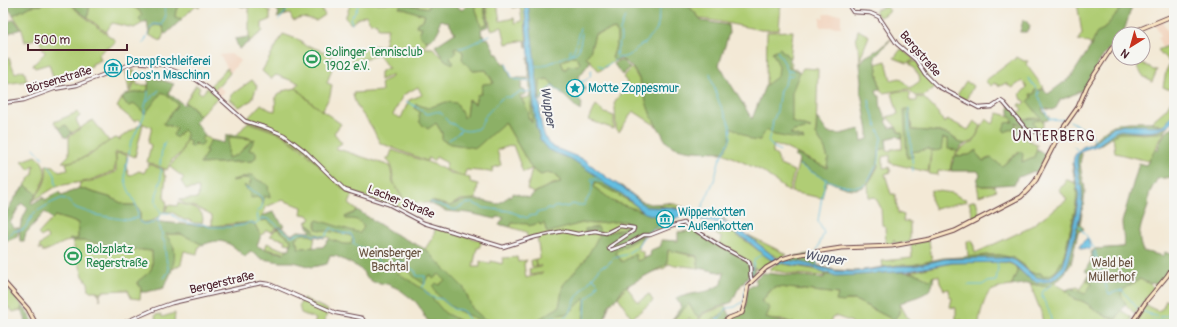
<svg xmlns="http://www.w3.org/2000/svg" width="1177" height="327" font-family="Pangolin,sans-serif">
	<rect width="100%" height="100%" fill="#f6f6f2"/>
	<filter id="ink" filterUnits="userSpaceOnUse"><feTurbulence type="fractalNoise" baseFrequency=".025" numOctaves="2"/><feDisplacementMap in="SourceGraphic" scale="8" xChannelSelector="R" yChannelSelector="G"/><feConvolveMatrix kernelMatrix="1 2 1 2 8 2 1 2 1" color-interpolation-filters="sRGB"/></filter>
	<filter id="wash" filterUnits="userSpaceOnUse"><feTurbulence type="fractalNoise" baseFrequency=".012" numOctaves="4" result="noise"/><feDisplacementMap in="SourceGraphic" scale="16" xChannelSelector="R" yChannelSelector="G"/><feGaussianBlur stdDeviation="0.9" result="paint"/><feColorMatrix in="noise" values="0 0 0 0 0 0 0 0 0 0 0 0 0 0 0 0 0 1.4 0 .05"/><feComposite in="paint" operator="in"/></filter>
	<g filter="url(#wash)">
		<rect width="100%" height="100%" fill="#f3e9d6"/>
		<!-- built -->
		<path fill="#f2d4be" d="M824,14H841V27H820V18H824Z
			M1162,21L1168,32L1167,34L1172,35L1174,41L1162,47L1158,38L1161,36L1155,24Z
			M231,54L239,59L240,61L230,73L220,55Z
			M218,86L225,91L220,97L214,91Z"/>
		<!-- green -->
		<path fill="#b0cd74" stroke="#7d7650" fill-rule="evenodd" d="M42,3H71L76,10L116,41L108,49L107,47L99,54L101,60L92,64V66L73,75L58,76L59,86L56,87L49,64L35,68L33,65L45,53L38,38L25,42L22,29L13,15L31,6L42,5Z
			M92,3C109,3 131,0 143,15L139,19L143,23L134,28L112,23L106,32L88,18L89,8Z
			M182,3H202L199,7L196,5L182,19L175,18L176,10Z
			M240,3H257L270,11V20L262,23V29L263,31L249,42V8L240,6Z
			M294,3H318L325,15L316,21L302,18L293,21L290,14L286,15L285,10Z
			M351,3H402L400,7C409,9 416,13 425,15L423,20L417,23L416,26L422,27L419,34L426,41H428L424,46L409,45L399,47L433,48L445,60L448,61L455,46L463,52V59L473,71L486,70L494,84L483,85L481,94L477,95L475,104L468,100L466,116L464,118L436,123L442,133L505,122L532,169L541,175L546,173L557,175L561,183L553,184L533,193L527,189L532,169L523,172L513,145L497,150L501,165L493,168L492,172L466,170L464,176L454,173L445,169L447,163L436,157L433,161L428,158L427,161L380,143C377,138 375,133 373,129C366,117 354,107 353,93L382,91L381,82L392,77V75L380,80V72L387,68L389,69L372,46H397H384L388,28H378L377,23L370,22L366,15L357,19L351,24L345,18ZM418,87L422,95L409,100L401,118L393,115L403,95Z
			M403,3H429L428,8Z
			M474,3H483L487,24L480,26Z
			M486,3H497L500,21L514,18L515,23L522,21L520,6L513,8L512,3H510H524L527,47H526L525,40L506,44L502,27L491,30Z
			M686,3H781L779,30H761L716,21L701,19Z
			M1077,3H1115L1121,9L1104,29L1097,33L1091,46L1089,43L1078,40L1082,33Z
			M886,6L890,11L880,17L876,14L875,10Z
			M154,25L163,26L164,33L161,41L149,35Z
			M615,29C620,37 615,49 612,58L615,61L599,71L586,56L590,52L595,34Z
			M858,30L869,36L861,56V63L860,65C859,60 860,53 859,49C857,38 855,43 858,30Z
			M793,31L790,59L780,48L792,63L791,67L798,70L799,74L803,68L818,69L816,134L825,149L828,159L827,168L783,147L773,145V153L777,156L780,165L794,171L789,192L762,171L723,153H719L718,66L753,121L766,84L767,32ZM792,122L810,128L794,131L790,134L803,138L772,134Z
			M283,34L302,41V43L307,47L309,46L330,54L329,56L335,59L327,83L332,85L330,96L322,111L311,102L296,87L299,83L276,75L271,79L262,71Z
			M1174,43V92L1163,87L1166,71L1170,63L1158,50Z
			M372,49L376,54V56L352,61L351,51Z
			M901,49L914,59V60L907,63L894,58Z
			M574,56L576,57L580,63L579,65L566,69H564L561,62Z
			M1017,57L1024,61H1028L1026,64L1043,87L1033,95H1030L1042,121H1044L1042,128L1036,129L1032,122L1038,118L1022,119L1017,114L1022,110L1019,105L1021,103L1023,105L1026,103L1024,100H1022L1020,94L1027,87L1022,81L1012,88L1006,83L1000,86L994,83L991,86L985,81Z
			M9,58L15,73L24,70L27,81L5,84L3,60Z
			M886,61L891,80L900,78L910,88L920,81L919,75L909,63L916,61L935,87L924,96H916L908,89L883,93L880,89L876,64Z
			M1141,63L1150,67L1153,70H1157L1152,82L1144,77L1137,67Z
			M227,68L230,73L219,86L217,85L214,91L209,87Z
			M632,68L640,81L650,113L658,127L633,111L619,132L616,128L615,108L614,104L627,82L623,77Z
			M134,70V81L129,91L126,72Z
			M136,77L137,85H148V91L127,94L132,90Z
			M548,79L553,84L540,102L539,80Z
			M252,80L257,86L252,100L239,107L230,99L231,95Z
			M966,81L973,86L966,100L957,95Z
			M196,85L200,88L198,91L202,94L207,88L218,97L199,117L193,107L185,103Z
			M296,88L309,101L341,124L334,133L342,143L335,148L390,166L393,182L405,203L402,209L345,190L305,150L282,133L246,120L261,104L270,110L275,111L276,96L283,92L282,91Z
			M161,91L178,104L164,124L177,128L176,138L182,129L186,133L193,147L195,143L201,146V139L205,135L211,140L205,150L208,151L200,164L253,161L248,150L254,139L237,155L227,159L229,137L250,138L237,135L248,122L281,134L304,151L328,173L343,189L353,194L349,204L357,210L354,213L345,217L357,219L363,225L427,252L425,249L433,237L436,227L482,241L479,248H477L473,267H480V261L490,264L491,261L502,264L503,258L517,257L518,262L527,260L524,264L526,278L543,273L530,275L529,269L541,267L540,265V266L537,267L535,260L536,267H532L531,260L540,258L537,236L528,239L526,232L510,227L512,223H539L540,225L544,223L547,232L582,223L597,224L617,219L655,228L663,221L672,220L674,224L658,231L655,229L644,234L637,246L639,249L638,250L643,252V258L651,257V251L662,246L668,254V250L697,257L699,268L668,264L665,268L638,277L627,287L638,302L649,294L653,301L632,318L618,297L625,289L610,304L601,324H529L534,322L501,324L484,319L489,324H435L426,316H423L425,314L417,300L329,239L330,238L316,234L310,225L306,222L311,219L308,215L301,214L302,207L282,200L266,207L261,221L267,220L275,228L272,232L266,230L261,236L254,223C241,222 225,225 212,226V216L196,207L185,204L179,200L198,198L199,188L186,189L181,181L184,178L170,167L174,161L181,154L186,139L181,153L172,160L167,170L165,169L147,162L151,145L148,143L152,127L143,124L135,157L128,154L116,152L115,154L116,161L114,171L88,181L57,186L33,201C42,188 48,182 46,165L54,166L59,171L68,169L66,163L89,156L109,141L116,138L120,140V138L143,123L139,119L134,121L117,107L122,98L128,106Z
			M899,91H908L911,95L909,97L910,101H917V97L924,98L939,114L944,123L947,119L968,130L974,121L981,126C974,139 974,147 957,142L956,139L941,132L912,130L909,109L912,152L928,149L943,138L948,139L957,152L952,160L950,171L938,170V175L929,174L931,152L928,172L890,163V155L883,157V168L889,167L891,172L885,174L891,194H895L898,213L904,215L903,221L910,222V242L896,244L894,240L893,244L886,245L885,226L882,225L881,208L875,197L869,198L868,184L878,167L879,150L887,148V150L891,151V149H902C903,133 898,129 887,117L898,114L892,93Z
			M1174,96V112L1169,120L1165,124L1161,125L1151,122L1166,109Z
			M521,98H531L532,123L528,117L529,113Z
			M596,105L605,113L614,116V129L589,120Z
			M78,112L80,116L76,120L80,128L72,133L66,125L59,128L54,122Z
			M998,113L1009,116L1013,119L1011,129L1016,128L1015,123H1020V125L1015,132L1025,139L1037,144L1036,153L1034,157L1022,162L1019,151L1002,166L989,158L983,161L977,154V152L969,155L955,156L961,149L973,142L986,119L993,124Z
			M93,120L109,141C96,150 79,164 62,162L69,155V137C77,132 84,124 93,120Z
			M1126,132L1143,134L1165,132L1158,142L1156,150L1148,161L1115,153L1113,136L1118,133Z
			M392,150L436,165L452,174L470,178V182L478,184L476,199L460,200L450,206L431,201L429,203L406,202L394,183L391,165L386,157L389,158Z
			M118,153L127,155L126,167L129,176L139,171L144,173L149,164L164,170V176H166L164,197C174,209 153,225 140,222V211L136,205H125L112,198L79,188L80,183L89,182L116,172V154Z
			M36,156C50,167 46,181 37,194L25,185L33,174L34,165L29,170L22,161Z
			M798,164L828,180L824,188L822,198L791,192Z
			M1065,179L1075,183C1081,193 1073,216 1071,228C1066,247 1061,290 1031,272C1028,271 1027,268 1024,266C1022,263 1004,255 999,255C990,254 978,256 968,257L967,241H973L975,253L1027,229L1067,200L1059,189L1065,184Z
			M595,182L631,202L645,213L614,202L594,187Z
			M977,184L982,186H994L997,190L979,196Z
			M931,190L953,193L961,198L966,199L967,201L935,209L931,201Z
			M976,200L980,216L974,219L969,202Z
			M178,203C188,206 207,208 202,223H194L190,220H184L172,212H165L168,205L177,206Z
			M671,203L699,212L716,213L721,215L727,221L718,216L671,207L658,206L660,204Z
			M55,216L78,223L80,231H78V239H70V241L65,242L43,252L42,249H39L40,245L48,238L45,234L41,237L38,234Z
			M718,224L746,241L773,262L760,271L752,266L749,261L719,244L722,238L713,232Z
			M276,229L279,230L291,240V244L285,243V240L270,236Z
			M303,233L315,237L313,247L298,248L295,238Z
			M165,234H181L202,244L199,247L197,254L184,251L181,264L173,269L174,248Z
			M748,235L786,254L787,255L779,258L771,254Z
			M929,240L932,262L911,265L883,267L882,261L912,258L911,244Z
			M72,241H86L120,248L152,251C153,271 153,270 137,282L141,288L140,299L131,298L128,290L103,291V293H100V300L99,293H97V291H89L88,283L83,276Z
			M267,243L281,249H287L285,253L265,249Z
			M1124,247L1133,284L1140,279L1150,284L1154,288L1135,314L1125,304L1114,317L1068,290L1077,287L1081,289L1090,273L1087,269L1091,261V252L1095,249Z
			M986,262C996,262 1007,260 1016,267L1017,272L1011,286C1005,287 996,288 991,291C985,294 979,317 979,324H961V319L956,320V308L950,307L952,298L950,297L949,289L944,290L940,283L939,276H934L929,281L925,277L909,272L953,263Z
			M778,263L818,270L834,275H825L824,276L794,274L770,270L772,267Z
			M1054,283L1066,290L1073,299C1089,299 1097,317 1116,319L1121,310L1132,318L1129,324H1043L1041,312L1030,284C1038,285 1046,288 1054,283Z
			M780,287L838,294L837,301L855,300L894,320L899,313L900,304L911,324H852V322L835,316L832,317L830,324H796L784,320H772L766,318L761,302L773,288Z
			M7,288L22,305L21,310L13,312L10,308L3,307V299Z
			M303,298L328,310L324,324H314L316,319L301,313L299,306Z
			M1166,300L1174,303V324H1133L1145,305L1158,311L1163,308Z
			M689,304L695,314L700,317L696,324H689L692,322L689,318L683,324H670L685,307Z
			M725,306L727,309C719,317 708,324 697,324L703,314Z
			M175,313L174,324H157L155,315L161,314L162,317Z"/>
		<!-- forest -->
		<path fill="#8cb066" stroke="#6b6848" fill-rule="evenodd" d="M3,3H42V5L31,6L13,15L8,8L3,11Z
			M72,3H92L89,8L88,18L76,9Z
			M125,3H182L176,10L175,17L182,19L166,34L164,33L163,26L154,25L149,35L147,21L143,23L139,19L142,15L138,9Z
			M272,3H294L285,10L286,15L277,18L279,13Z
			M402,3L428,8L429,3H452L462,10L470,3H474L481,26L487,24L483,3H485L489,26L481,29L482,36L484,35L485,39L488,38L496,54H498L503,64L505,63L511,78H528L527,80L522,81L521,89L526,91V94L520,96L529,113L528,117L532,123L528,58H529L536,126L540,139L549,150L573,160L594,174L605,184L622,194L631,202L595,182L594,187L614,202L657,216L661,218L663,221L646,234L615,252L622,262L635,254L637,261L650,256L651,250L661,246V240L678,241V232L689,231L691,228L748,261L750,267L755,269L753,277L749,275L738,289L732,302L703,313L700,317L695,314L689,304L671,321L681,307L676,298L692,294L708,291L722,284L724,273L699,268L697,256L668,250L667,264L623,288L617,298L609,305L603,324H578L583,321L585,298L569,313L555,316L544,324H513L534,322L559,307L563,285L585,260L599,236L595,230L585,232V229L598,227L601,234C611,232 622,230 630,224L624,221L594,224L582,223L547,233L544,223L540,225L539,223L529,226L528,224L512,223L510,227L503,225L502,226L499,225L504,218L497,217L496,219L469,213L446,211L429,203L431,201L450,206C467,196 479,200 498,204L514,193L529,198C537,190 549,185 561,183L557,175L546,173L541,175L532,169L505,122L476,148L451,144L442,140V133L436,123L428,129L420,123L419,116L420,112L415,109L416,104L428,108L446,102L457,103L464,118L466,116L468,100L475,104L477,95L481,94L483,84L494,83L486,70L473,71L462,59L463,52L455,47L454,49L456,52L450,58L454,63L453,64L445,60L435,46L455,33L448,22L441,20L439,24L440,27C437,33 434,40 426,41L419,34L422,27L416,26L417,23L423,20L425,15C415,13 409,9 399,7Z
			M528,3H686L702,21L728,25L729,33L719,65L752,119L765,86L778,76L779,66L772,52L780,48L790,59L789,68L800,72L792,92V122L811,128L794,131L790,134L803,138L804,140L774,135L767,129L759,141L752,140L731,127L730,141L724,152C707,151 688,153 672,146C666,143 664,138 661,132C657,126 653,120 650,113C642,94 643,69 620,59L615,61L612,58C615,49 620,37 615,29L595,34L590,52L586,57L590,62L578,78L586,89L578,98L582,104L580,111L554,86L548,79L540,80V99L538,100ZM574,56L576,57L580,63L579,65L568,66L566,69H564L561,62Z
			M1125,3H1133L1123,34H1119V39C1103,52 1093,72 1084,90C1075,93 1069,97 1060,100L1056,108L1052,110L1042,108L1044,113H1046L1049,117L1048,120L1043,121L1028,102L1032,97L1030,94H1033L1035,93L1034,91L1037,89L1039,91L1043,88L1048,94L1071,77L1091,46L1097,32L1104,29Z
			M3,15L8,22L14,19L21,29L3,35Z
			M1023,20L1026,21L1030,26L1029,30L1026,32H1020Z
			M249,37V42L239,49L235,39Z
			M892,38L875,57L880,89L876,90L878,96H880C880,105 881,112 887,119L886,121L890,128L896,127L898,132L902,133L903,137L899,138L897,136L886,139L887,148L879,150C878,166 878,166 870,180C856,205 815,171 798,164L799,159L794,156L796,154L827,168L828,159L825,149L816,134L817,118L828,133L840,134L860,129L862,141L868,139V131L861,93L862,81L860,65L865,57C875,52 883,46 892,38Z
			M618,61H623L630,68L622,75L614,64Z
			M149,76L174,84L168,93L184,105L185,103L193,107L199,117L195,122L205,135L201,139L204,142L201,146L195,143L192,148L189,145L190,141L186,139V133L183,130L176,138L173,135L177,128L163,124L178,104L162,92L145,114L135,104L128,106L122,98L127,94L148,91Z
			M1009,104L1022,119L1039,118V120L1033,122L1035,125L1036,129L1042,128L1040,132L1031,131L1024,126L1019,134L1015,132L1020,123H1016V127L1005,132L1003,129L1006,123L1013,122V120L1009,116Z
			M904,109H909L912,130C923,131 952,130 957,142L966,144L962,146L957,152L955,150L948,149V139L943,138L941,150L932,151L928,149L912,152L913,157L907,158Z
			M1129,122H1151L1161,125C1146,130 1125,120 1111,129C1104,133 1098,139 1091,144C1096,137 1108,127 1116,124C1120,122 1125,123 1129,122Z
			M66,125L72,133L66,138L59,128Z
			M1169,125L1165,132L1158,133H1118L1097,147V145C1105,141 1111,132 1120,130C1133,128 1157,137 1169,125Z
			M1174,126V164L1171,165L1172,177L1157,179C1155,184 1153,186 1151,190C1148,195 1149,200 1148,206C1143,222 1135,233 1143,251L1163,256L1165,252L1172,255L1173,252C1176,264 1166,276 1158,285L1152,283L1150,284L1140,279L1125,288L1121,293L1123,300L1126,303L1116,319C1097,317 1089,299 1073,299L1066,290L1071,288L1085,294L1092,284L1087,280L1091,274L1085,271L1093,257L1092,253L1095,249L1123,247C1125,240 1122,230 1122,222L1139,163L1146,165L1155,150H1158C1159,139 1165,133 1174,126Z
			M227,135H237L251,139L229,137L228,158L237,155L252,141L251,140L255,139L249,150L256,152V157L253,161L200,164L207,151L205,150L211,140L224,143Z
			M1037,149L1046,155L1037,173L1034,171L1022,176L1017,177L1015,184L982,186L977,184L978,178L980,175L978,171H951V167L955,156L969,155L977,150V154L983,161L991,158L1002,166L1020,151L1023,154L1022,162L1034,157Z
			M1080,152L1082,155C1077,168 1085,179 1085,192C1084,203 1082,213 1080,224L1084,229L1078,232L1071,264L1061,278L1050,286H1042L1029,283L1011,286L1017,272L1016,267L1027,277L1052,281C1059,276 1064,271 1068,263C1073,239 1083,217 1082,192C1082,179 1073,165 1080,152Z
			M1072,163L1079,189V196L1077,209L1063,266L1055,274L1050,278L1044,279L1034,277L1019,263L1007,258L948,259L915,266H897L854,272L835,271L800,262L786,261L796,256L817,253V265L834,270L856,271L897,265H912L943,258L1000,255L1014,258L1024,265L1026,269L1032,273H1041L1042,276L1050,275L1056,271L1063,259L1076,206L1077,186L1075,183Z
			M253,175L254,178L268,185L270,198L264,196L263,205L260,197L250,198V194L244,186L245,185L248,188L251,181L248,178L232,181V180Z
			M25,185L37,194L31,203L32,204L43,197L45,200L59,192L62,196L79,188L112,198L125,205H136L140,211V222C149,224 152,219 161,222C182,224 202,226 223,226C234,226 244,222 254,223L261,236L257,245L259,247L275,252L285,253L287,249H290L291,240L279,230L276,229L281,227L292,235L298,231L311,232L307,224L310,225L316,234L326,237L325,238L303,234L295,238L297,243L299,244L298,248L323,247L329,239L344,244H351L353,237L348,235L316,229V221L317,220L360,233L364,227C360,219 354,219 346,219L345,217L354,213L357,210L393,233L425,249L464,288L472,308L484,319L501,324H484L482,321C464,313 440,306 433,286L436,283L439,285L445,280L439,274L433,279L431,275L428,276L424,284L414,277L400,259L389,264L393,270L426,291L445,313L466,324H436L435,322H430L427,320L421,309L416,302L399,289L387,284L373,282L364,275V273L358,267L336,256H330L327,264L312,267L294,262H281L262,259L250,251L245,257C232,244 222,236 203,245L181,234H166C168,238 173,244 174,248C176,261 171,276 164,286V288L146,292H141V288L137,282C153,269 153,272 152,251L120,248L86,241H70V239H78V231L80,230L78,229V223L55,216L52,219L45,212L26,233L24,241H20C18,228 22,219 28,208L21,203L10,223L15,228H19L17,237L7,241L3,240V214L7,211L14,199Z
			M620,185L641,201L650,204L671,203L660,204L659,206L718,216L727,221L672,208L646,207L619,186Z
			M273,212L284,226L275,228L267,220L261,221L262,216Z
			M893,272C904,272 920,272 929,280L934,276C933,279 933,284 932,286C926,298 909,297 900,304L899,313L894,320L855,300H846L844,302L836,301L838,294L780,287L773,288L761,301L770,308L766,318C776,322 786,320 796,324H709L706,322L720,316L727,309L730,316L742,314L746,304L747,289L757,283L755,279L763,273L824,278L825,275H854Z
			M22,305L26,310L34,324H26L25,317L21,310Z"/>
		<!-- water -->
		<path fill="#63bee1" stroke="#566e86" d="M524,3H528L538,90V103L540,104V117L543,132L548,143L553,147L585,160L606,177L625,189L646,207L672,208L722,220L751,238L777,259L800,262L835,271L854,272L897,266H915L945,259L1007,258L1016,261L1035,277L1044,279L1050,278L1059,270L1063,266L1067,252L1075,218L1079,196L1073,163L1074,157L1077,152L1084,146L1092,144L1112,128L1125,125L1159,126L1165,124L1174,112V119C1162,134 1147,132 1130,131C1127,131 1124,130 1121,130C1112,131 1106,140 1098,145C1093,148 1086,148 1081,151C1072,158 1082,183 1082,192C1083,209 1077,224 1074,240C1071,249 1070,261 1065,269C1059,277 1052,282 1042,282C1025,283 1020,263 1006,262L951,263L908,271L859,275L836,276L813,268L779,263L773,261L764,255L748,241L719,224L685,216L667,220L666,219L645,213L622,194L605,184L594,174L573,160L549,150L540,139L536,126Z
			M1087,238L1091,247L1089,250L1086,248L1082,249L1080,248V245Z"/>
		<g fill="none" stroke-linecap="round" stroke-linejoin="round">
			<!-- stream -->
			<path stroke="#63bee1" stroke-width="1" d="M657,3L660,8
				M279,20L289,8L290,3
				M162,24L166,15L163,3
				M352,24L350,18L355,13L359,3
				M162,25H163
				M576,43L580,28
				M143,44C148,37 148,30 154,24L161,25
				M459,48C465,49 482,38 490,35
				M570,49V54
				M777,51L785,64V68L788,70V76L784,85L780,90L777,111L773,121L772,128L768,141L772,146L780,151
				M572,54L576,53L577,51L579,50L582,33
				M617,56L616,54L621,39L620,30L625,17
				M617,58C634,58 633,47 646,43C647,41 647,39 649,37C651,34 655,33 657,28C661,18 655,11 665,3
				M506,64L513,79L531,81
				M598,65L602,68L611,63L615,60
				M535,66H542
				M543,66L572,54L576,45
				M788,71H793
				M788,77L794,74
				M1028,78L1039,92L1038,95L1049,119L1067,120
				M570,91L577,82L585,81L591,75L590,74L592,70
				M516,94L521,92L533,91
				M565,94L570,91L579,99L584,91L585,86
				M869,99L870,106L877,127
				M147,102L159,90
				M406,102L410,103L427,114C433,114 438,108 443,115
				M537,103L539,102L552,85L563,94
				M909,108V131
				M445,118L449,123L453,124L462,130L468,131L477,129L481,125L485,116L501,99L504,97H510L515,95
				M1070,121L1086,130
				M878,130L882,137C878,145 881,154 878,164
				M1087,131L1092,134L1095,141
				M910,132L913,171
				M448,140L454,137L461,130
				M132,141L144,116L145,106L148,96V91
				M1073,146L1079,151
				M34,148L43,158
				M129,154L131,141
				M128,157C126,167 123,175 127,186C131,198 139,204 138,218
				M48,165L55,175L56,185
				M160,165L162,149L165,142
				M799,165C816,174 847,195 866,184
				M868,182L876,166
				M593,183L591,180L592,178H598
				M159,186L161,178L160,174L162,171L160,168
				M159,188C155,196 154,205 161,212
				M246,188C255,193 267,195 261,209L257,211L258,220
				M430,202L455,210L465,204L472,203L484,208L509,211L527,218L529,216L536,215V213L544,211L547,208L551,210L554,207L564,206L567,207L573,204L576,205H584L592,191V185L595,179L600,182L603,181
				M701,210L715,178L719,161L731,138L730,125L719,102L711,78L710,73
				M158,219L159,224
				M1077,224L1085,234
				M159,226L161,229L159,230L162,233V238L165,243C164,250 167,264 169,271L164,278
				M647,233L671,218
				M1086,235L1094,248
				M3,240L14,231L22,230L25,228L34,213L51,203L62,198L67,200L76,208L96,215L127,220L138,218L139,221L143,224L154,223L162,213H170L181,221L197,225L203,224L210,227H230L244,225L250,222L255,224C266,213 272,221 280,228C284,231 288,233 291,236C300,233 306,230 314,236L316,235L325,237L331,228L341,233L351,234L354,241L353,244C359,248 365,248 371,251C374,253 374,256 376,259C383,267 392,263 399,261L415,271L417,276H425V284L423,286V288C430,297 431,298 442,299L453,309L461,310L464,312L472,324
				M817,250L824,233L818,221L822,196L826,179
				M1095,251L1093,253L1094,257L1096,258L1109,294L1122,290L1138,309
				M1095,251L1097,258
				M817,266V254
				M592,277L597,282
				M968,285H982L987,282L996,281L998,268L997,262
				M1142,311L1150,314L1151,316
				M1150,314C1159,318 1165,318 1174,312
				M1151,319L1155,321H1172L1173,323H1174
				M544,324C550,319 553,315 560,320L570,313L576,298L602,266L607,265L615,257L625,255L637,247L642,239L645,236
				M583,324L585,318L586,300L596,289V287L598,284
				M716,324L717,319L720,318L727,308L735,307L744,301L746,283L751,277L754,261L755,259L762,254
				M1052,324L1049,310L1043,299L1042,295L1043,291L1052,284"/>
		</g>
	</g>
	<g filter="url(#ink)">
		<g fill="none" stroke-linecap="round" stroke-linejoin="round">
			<defs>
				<path id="tertiary" d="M847,3L853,12L870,13L879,17L897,44L916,60L925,74L937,86L979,108L992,107L1001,101L1004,103L1027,130L1045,133H1060
					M3,103L24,100L54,89L77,85L136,62L165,65L167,68L195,79L208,88L245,121L267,128L284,135L305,151L345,190L388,204L424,223L503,247L535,237L563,231L578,234L595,231L606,233L620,226L634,228L633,231L609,247V249L611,250L630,243L644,235H650L673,226L684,223L722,247L748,261C753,267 748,274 752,280
					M121,324L155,309L172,303L261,283L269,284L336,313L362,318L366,324"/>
				<path id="secondary" d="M1128,34L1174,15
					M3,281L28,309L36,324
					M721,324L729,318L742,313L745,303L748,285L766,268L782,259L795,255L841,248L892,246L930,239L955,231L1021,197L1028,190L1036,180L1061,131L1078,107L1087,86L1096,72L1111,49L1119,41
					M1131,324L1147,300L1167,276L1174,265"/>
			</defs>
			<!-- tertiary casing -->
			<use href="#tertiary" stroke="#633d45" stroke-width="4.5"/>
			<!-- secondary casing -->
			<use href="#secondary" stroke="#633d45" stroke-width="5"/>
			<!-- tertiary -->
			<use href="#tertiary" stroke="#fff" stroke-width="2.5"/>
			<!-- secondary -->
			<use href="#secondary" stroke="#fbe6c4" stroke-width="3"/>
		</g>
	</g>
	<!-- icons -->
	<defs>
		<symbol id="stadium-ring" viewBox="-11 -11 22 22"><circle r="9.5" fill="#f6f6f2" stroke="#2e9e5b" stroke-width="1.5"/><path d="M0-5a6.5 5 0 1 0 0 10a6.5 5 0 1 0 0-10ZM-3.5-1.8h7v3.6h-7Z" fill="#2e9e5b"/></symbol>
		<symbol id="museum-ring" viewBox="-11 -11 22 22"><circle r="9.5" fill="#f6f6f2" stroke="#0f9aa8" stroke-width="1.5"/><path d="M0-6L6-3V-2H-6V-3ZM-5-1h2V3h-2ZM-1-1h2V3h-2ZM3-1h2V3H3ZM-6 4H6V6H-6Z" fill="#0f9aa8"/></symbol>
		<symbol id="sight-ring" viewBox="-11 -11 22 22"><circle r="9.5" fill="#f6f6f2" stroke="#0f9aa8" stroke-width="1.5"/><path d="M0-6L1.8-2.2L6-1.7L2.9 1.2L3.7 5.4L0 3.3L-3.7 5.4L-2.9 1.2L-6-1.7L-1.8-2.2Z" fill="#0f9aa8"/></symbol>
	</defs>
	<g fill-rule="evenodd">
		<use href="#stadium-ring" x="302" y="49" width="20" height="20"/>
		<use href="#museum-ring" x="103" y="58" width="20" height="20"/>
		<use href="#sight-ring" x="565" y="78" width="20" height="20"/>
		<use href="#museum-ring" x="655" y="209" width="20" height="20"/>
		<use href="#stadium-ring" x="63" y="246" width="20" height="20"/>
	</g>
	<g text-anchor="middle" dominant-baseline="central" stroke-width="4" stroke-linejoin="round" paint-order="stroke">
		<!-- leisure labels -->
		<g font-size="12" fill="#27864d" stroke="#f6f6f2" text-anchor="start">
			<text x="325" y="52">Solinger Tennisclub<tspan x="325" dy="14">1902 e.V.</tspan></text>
			<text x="86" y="249">Bolzplatz<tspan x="86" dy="14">Regerstraße</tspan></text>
		</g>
		<!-- street labels -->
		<g font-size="12" fill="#4a1f2b" stroke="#f6f6f2">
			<text transform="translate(920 54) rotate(49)">Bergstraße</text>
			<text transform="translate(59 80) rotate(-17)">Börsenstraße</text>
			<text transform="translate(401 202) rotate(22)">Lacher Straße</text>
			<text transform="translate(222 283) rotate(-13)">Bergerstraße</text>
		</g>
		<!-- culture labels -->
		<g font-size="12" fill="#0d838f" stroke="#f6f6f2" text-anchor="start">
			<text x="126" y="61">Dampfschleiferei<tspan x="126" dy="14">Loos'n Maschinn</tspan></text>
			<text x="588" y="88">Motte Zoppesmur</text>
			<text x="678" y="212">Wipperkotten<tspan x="678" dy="14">– Außenkotten</tspan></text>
		</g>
		<!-- park labels -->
		<g font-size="12" fill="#695341" stroke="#f6f6f2">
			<text x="390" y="253">Weinsberger<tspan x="390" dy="14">Bachtal</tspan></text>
			<text x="1112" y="263">Wald bei<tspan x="1112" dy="14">Müllerhof</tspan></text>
		</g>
		<!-- water labels -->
		<g font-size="13" font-style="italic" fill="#53576b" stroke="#f6f6f2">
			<text transform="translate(548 107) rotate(81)">Wupper</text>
			<text transform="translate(825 258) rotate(9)">Wupper</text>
		</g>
		<!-- quarter labels -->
		<g font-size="14" letter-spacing="1" fill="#4a1f2b" stroke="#f6f6f2">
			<text x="1054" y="136">UNTERBERG</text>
		</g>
	</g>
	<!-- margin -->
	<rect width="1177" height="327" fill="none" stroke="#f6f6f2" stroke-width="16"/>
	<!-- north arrow -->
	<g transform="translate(1131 46) rotate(217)"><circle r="19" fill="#f6f6f2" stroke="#b1a0a2"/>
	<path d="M0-3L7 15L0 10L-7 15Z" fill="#c8321e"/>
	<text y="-6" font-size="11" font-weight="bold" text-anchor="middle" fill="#4a1f2b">N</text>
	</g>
	<!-- scale -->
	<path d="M28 44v6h99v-6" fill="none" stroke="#4a1f2b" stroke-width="2"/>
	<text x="34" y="44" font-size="12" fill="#4a1f2b" stroke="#f6f6f2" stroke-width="3" paint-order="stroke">500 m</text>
</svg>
